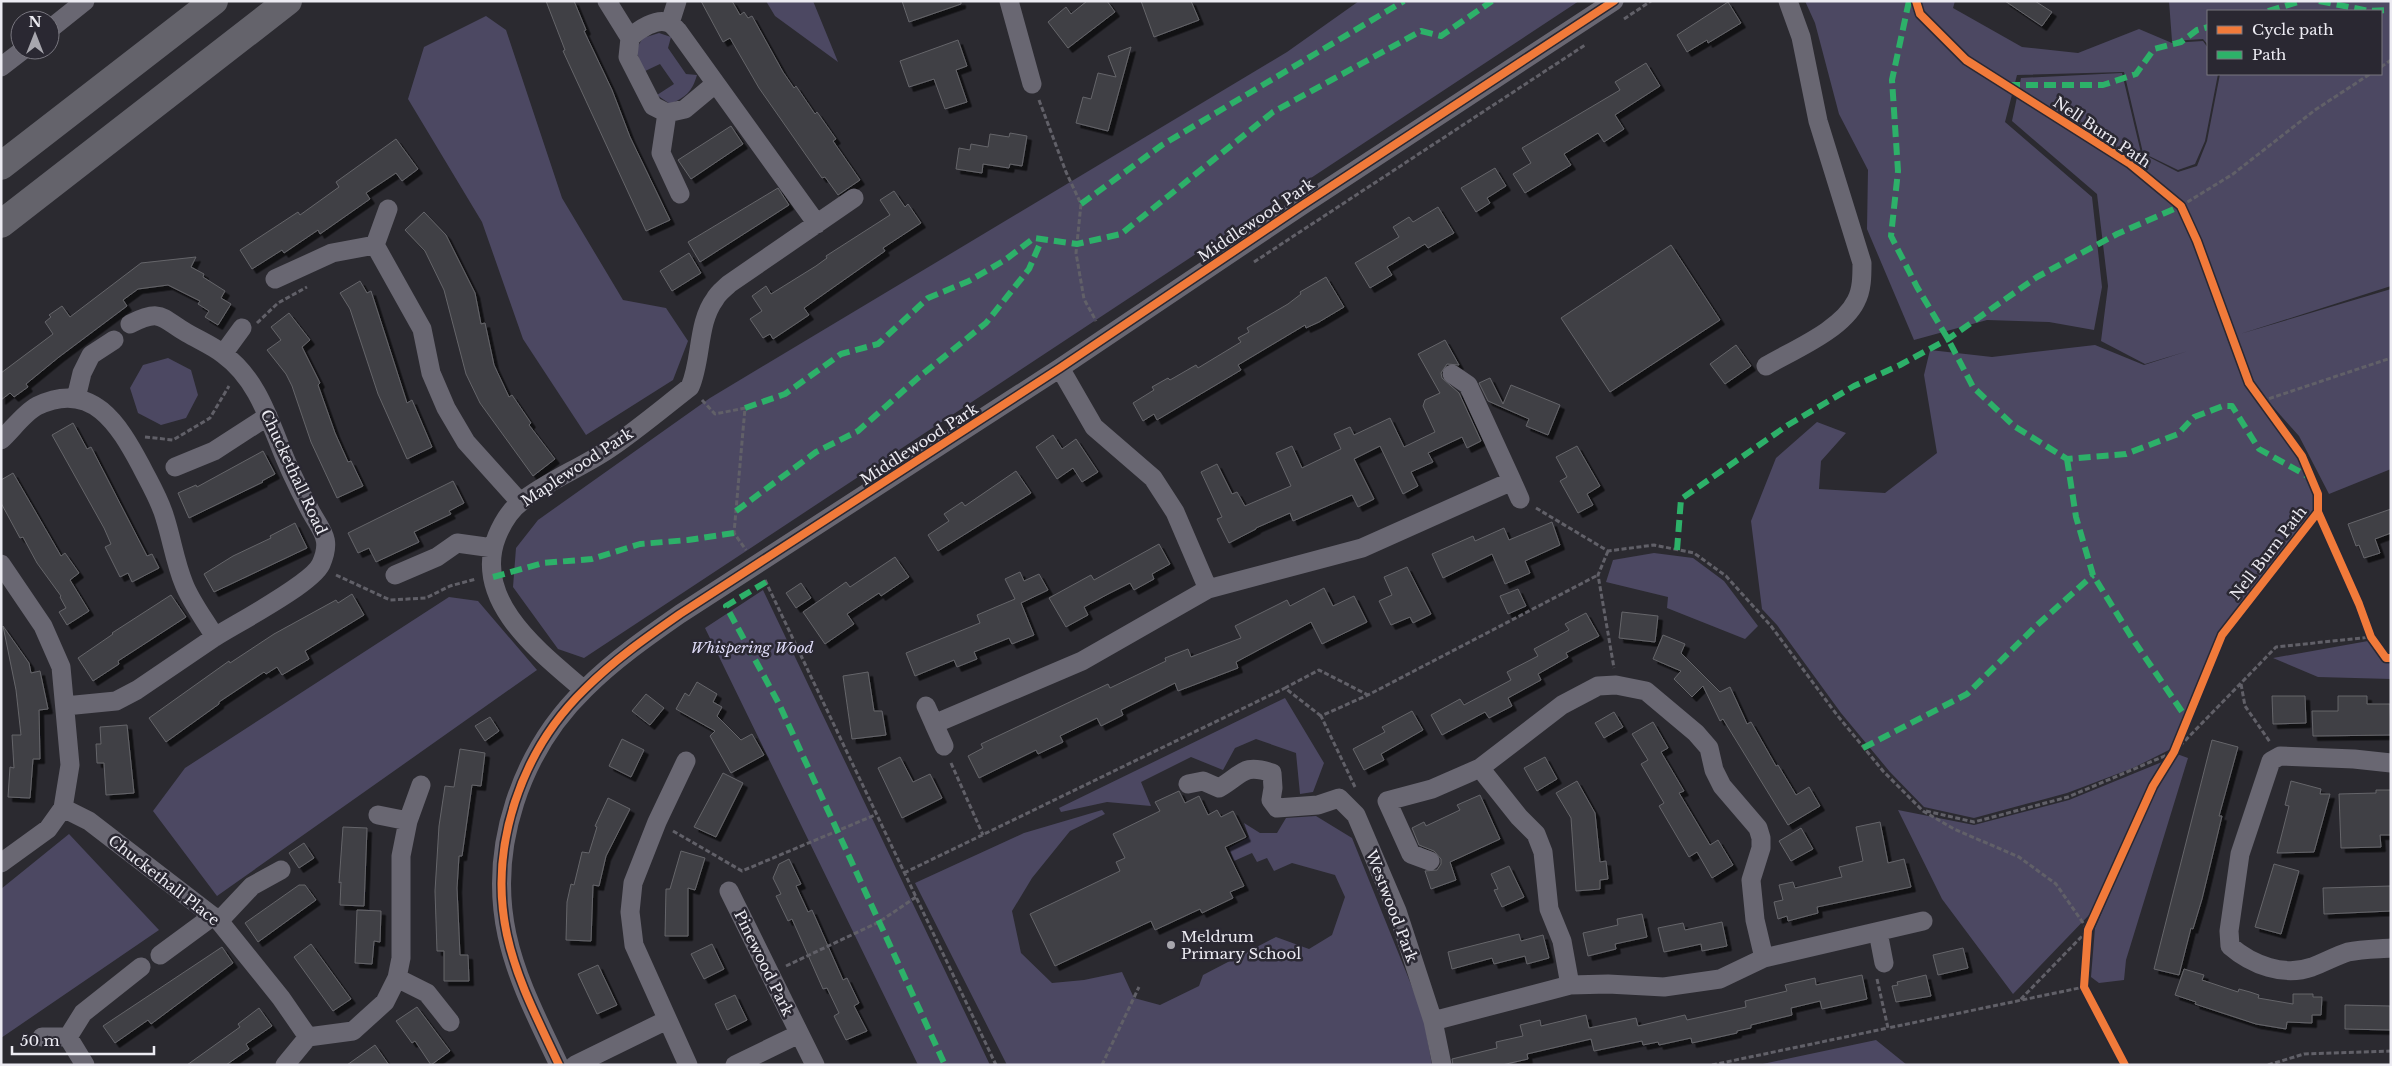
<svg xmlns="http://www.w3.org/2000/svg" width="2392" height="1066" font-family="'Libre Baskerville',serif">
	<defs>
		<filter id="shadow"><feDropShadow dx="4.5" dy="4.5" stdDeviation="0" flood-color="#0009"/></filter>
	</defs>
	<rect width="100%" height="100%" fill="#2b2a30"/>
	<!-- green -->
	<path fill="#4c4862" d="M766,1H813L838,62L775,16Z
		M1359,1H1579L584,658L558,649L513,587L516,548L538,520L710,398L1287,52Z
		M1805,1H1955L1953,8L2022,47L2078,53L2139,29L2172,43L2203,41L2208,48V74H2218L2205,141L2195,164L2178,170L2143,153L2124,72L2017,75L2005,122L2092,197L2102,287L2094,330L2049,322L1987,320L1914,340L1867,229L1868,170L1839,114L1815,23Z
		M2169,1H2391V286L2240,334L2391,289V469L2329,494L2299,436L2251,382L2236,336L2227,338L2244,383L2300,458L2315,494V512L2219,633L2171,749L2133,768L2067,793L1974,818L1924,807L1890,772L1841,713L1777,625L1762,609L1751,521L1776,458L1817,422L1846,433L1821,461L1819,489L1885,493L1937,453L1924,375L1930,350L1992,357L2095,345L2144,365L2188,351L2145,364L2101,341L2108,286L2097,194L2012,121L2021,78L2122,73L2141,153L2178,172L2197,166L2207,141L2220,74H2381V11H2208V45L2203,39L2172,41Z
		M486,16L506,30L562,198L623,300L666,308L688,341L673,380L586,435L523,339L482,222L408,99L424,47Z
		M659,33L671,37L668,48L686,74L697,75C692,92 686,97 670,104L657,95L674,84L660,64L643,72L636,49L643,38Z
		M168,358L191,370L198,395L186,418L161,425L138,413L130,388L143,365Z
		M1654,553L1693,558L1724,581L1758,626L1745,639L1667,608L1668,597L1606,582L1613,560Z
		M763,590L990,1065H918L705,628Z
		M449,597L478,601L537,670L217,896L153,811L185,768Z
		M2368,641L2384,661L2391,662V679L2318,677L2273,658Z
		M1285,698L1324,763L1313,792L1300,794L1296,753L1256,739L1235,748L1223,770L1191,757L1141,782L1151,806L1107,802L1061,812L1059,808Z
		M2177,754L2188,758L2126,960L2124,980L2099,983L2091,977L2095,928L2156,788Z
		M2162,762L2091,913L2013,994L1942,899L1898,810L1974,825L2069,800Z
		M1102,810L1105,814L1070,831L1032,878L1012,911L1021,953L1052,983L1084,980L1122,972L1134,998L1160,1005L1199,986L1203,975L1276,937L1309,949L1332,935L1345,897L1335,875L1292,863L1274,871L1267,858L1257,862L1252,853L1234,861L1229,848L1249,837L1244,823L1260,833H1277L1286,818L1316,816L1352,838L1423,1014L1432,1065H1007L915,883L1024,833Z
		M69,834L159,930L1,1038V889Z
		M1876,1040L1907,1065H1758Z"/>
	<!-- building -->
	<path fill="#404044" stroke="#65656a" filter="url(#shadow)" d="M546,1H574L586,30L584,31L612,90L630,137L670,220L646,231L563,51L565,50Z
		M701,1H732L740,15L744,12L748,18L752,16L783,72L794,88L796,86L815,114L817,112L836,139L833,141L860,180L838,195L825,177L822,178L759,88L730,38L723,42Z
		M902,1H961V4L909,22Z
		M1087,1H1107L1115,12L1068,48L1048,22L1066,7L1071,14Z
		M1141,1H1191L1199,20L1154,37Z
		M2005,1H2035L2052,12L2042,26Z
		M1728,2L1741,23L1708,43L1707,40L1687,52L1677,35Z
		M958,40L967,66L956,70L967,102L945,109L934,79L909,87L900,61Z
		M1131,47L1108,131L1076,123L1083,97L1091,99L1098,73L1116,77L1108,56Z
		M1646,63L1660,86L1615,115L1624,129L1604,142L1598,133L1564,154L1571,165L1525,193L1513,174L1531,163L1522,148L1620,90L1615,82Z
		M731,126L743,144L691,179L678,160Z
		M1010,133L1027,136L1022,166L1010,164L1009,168L983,164L982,173L956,169L959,148L970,150L971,144L988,147L990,134L1009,137Z
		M396,139L418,169L402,181L396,173L366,193L370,199L320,234L318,230L284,253L282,250L252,269L240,250L298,212L300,215L339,187L336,182Z
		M1495,168L1506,186L1487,198L1490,203L1476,212L1461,188Z
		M778,188L789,205L700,262L688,242Z
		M894,191L905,207L908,204L921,223L883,248L885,251L804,308L809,315L773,339L770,334L763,338L750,319L762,311L752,296L766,286L771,294L816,266L827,258L826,256L890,215L880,200Z
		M1438,207L1454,233L1428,248L1425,244L1387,267L1392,275L1370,288L1355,263L1399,237L1393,227L1409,217L1413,222Z
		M424,212L446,235L475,293L481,324L485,323L494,365L509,397L512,395L531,423L529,425L555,459L533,476L480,403L466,374L444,290L425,251L405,230Z
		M1671,245L1720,320L1610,392L1561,318Z
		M689,253L701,273L672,291L660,271Z
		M196,257L191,267L204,274L203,277L225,291L221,298L231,304L218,325L205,317L209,311L198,304L200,301L168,285L138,289L123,300L127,306L59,357L26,384L28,387L14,397L10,393L1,400V373L53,334L45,322L51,317L49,315L62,306L70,317L141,263Z
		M1326,277L1344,307L1319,322L1306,328L1305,325L1238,365L1241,370L1157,420L1154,414L1143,421L1133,403L1154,390L1152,387L1168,378L1170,380L1196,365L1198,368L1241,342L1238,338L1249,332L1247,328L1288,304L1301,294L1300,292Z
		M360,281L367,293L371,291L407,403L412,400L432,447L407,459L378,394L350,309L340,293Z
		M289,313L310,340L302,347L320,383L318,385L335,433L348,462L351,461L363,486L337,498L311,442L292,386L286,374L267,350L281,340L271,327Z
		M1445,340L1459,365L1447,364L1441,373L1442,378L1459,393L1481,441L1467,448L1462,437L1428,453L1433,462L1411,472L1418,486L1403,494L1380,446L1354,459L1374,499L1358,507L1352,495L1293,521L1290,513L1256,528V529L1229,543L1217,519L1222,517L1201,472L1217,464L1232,494L1237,492L1245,506L1291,486L1276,453L1292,446L1302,468L1341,449L1334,434L1350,427L1354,435L1390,418L1404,447L1435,432L1423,406L1425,400L1440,393L1418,354Z
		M1736,345L1751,366L1725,384L1710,364Z
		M1490,378L1503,404L1511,385L1560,405L1548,435L1526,426L1529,419L1488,401L1479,383Z
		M73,423L87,449L91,447L147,556L152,554L159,568L132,582L128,573L120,577L105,547L111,544L104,528L52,435Z
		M1053,435L1062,449L1076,439L1098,472L1082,482L1073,468L1057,479L1036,447Z
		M1577,446L1600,486L1587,494L1593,505L1578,513L1560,481L1567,477L1556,457Z
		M263,451L275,474L262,481L263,482L189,518L178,493L196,485L197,487Z
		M1016,471L1031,493L938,551L928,535L949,521L944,514L962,502L965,506Z
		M13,473L61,556L65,553L79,573L70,580L89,611L67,625L59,612L66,608L60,597L61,596L37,563L23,537L20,538L1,503V480Z
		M453,481L464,503L449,511L451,514L414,532L419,542L376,562L369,548L358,553L348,533Z
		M2391,509V533L2375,539L2380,553L2364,558L2359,545L2356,546L2348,524Z
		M1552,522L1560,545L1525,561L1530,573L1505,584L1492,554L1443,578L1432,554L1473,536L1475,541L1504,528L1509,540Z
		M295,523L307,548L214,592L204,574L233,556L271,538L270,536Z
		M1159,544L1170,564L1152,574L1154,579L1134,590L1130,583L1110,593L1084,607L1088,615L1066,627L1049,598L1091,575L1094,580Z
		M895,557L909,577L881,596L879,593L847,614L854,624L825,644L803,612L846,582L850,587Z
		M1407,567L1431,614L1413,623L1410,617L1391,625L1379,601L1392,595L1384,577Z
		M1020,572L1024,581L1039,574L1048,590L1021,603L1034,635L1012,644L1009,638L974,652L977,659L957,667L954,660L915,676L906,653L980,623L977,615L1015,599L1005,579Z
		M801,583L811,598L796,608L786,593Z
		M1324,588L1333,606L1354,596L1367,622L1322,644L1311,622L1236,662L1238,668L1178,691L1175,683L1121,710L1123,715L1101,726L1097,718L1060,736L1063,742L1038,754L1036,750L979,778L968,756L983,748L981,744L1108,684L1110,688L1166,661L1165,658L1188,649L1191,657L1241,638L1235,626L1287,600L1290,606Z
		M1518,589L1526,606L1508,614L1500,596Z
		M352,594L364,615L305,651L309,659L282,675L277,667L266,674L264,672L219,702V704L166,742L149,718L229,661L230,663L274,634L336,600L338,603Z
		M171,595L186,617L118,661L119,664L93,681L78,658L113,634L112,633Z
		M1622,612L1658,616L1655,642L1619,638Z
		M1586,613L1599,636L1566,653L1568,657L1538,674L1541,680L1508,698L1512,706L1489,718L1485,712L1442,735L1431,715L1460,699L1464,705L1511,680L1507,672L1538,656L1534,649L1569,630L1565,624Z
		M3,626L29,663L31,673L40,671L48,709L39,710L40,759H33L30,798L8,797L10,767L14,768L12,735H21L16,690Z
		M1663,635L1685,644L1681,653L1720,692L1730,687L1747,724L1751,722L1776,766L1778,765L1796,795L1809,787L1820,806L1788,825L1723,719L1720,721L1703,686L1692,697L1674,679L1681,671L1653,659Z
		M868,672L874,711H882L886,735L852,739L843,676Z
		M697,682L717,694L713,702L722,707L717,716L741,740L752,734L764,755L731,773L710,736L715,731L676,709L685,693L689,696Z
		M646,694L664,708L650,725L632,711Z
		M2272,696H2305L2306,723L2273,724Z
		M2338,696H2367V704H2390L2391,735L2313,736L2312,711H2338Z
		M1412,711L1423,730L1381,754L1384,760L1364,770L1353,749L1385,732L1382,727Z
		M1614,712L1623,727L1604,738L1595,723Z
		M490,717L499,731L485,741L475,726Z
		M1653,722L1668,748L1661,752L1684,791L1679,793L1710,845L1718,840L1733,865L1712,878L1697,852L1689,857L1659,806L1664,803L1641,764L1648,760L1632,734Z
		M127,725L134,793L106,795L104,763H97L96,744H101L100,727Z
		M622,739L644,750L631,777L609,766Z
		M2212,740L2238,747L2219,816H2222L2202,899L2193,929L2191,928L2179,975L2154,969Z
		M460,749L485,753L481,786L472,785L462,856H459L457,888L460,955H468L469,981H444V951H437L435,891L439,826L445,786L454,787Z
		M900,757L913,782L930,774L942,798L902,818L878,768Z
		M1545,757L1557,779L1537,791L1524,768Z
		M723,773L743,783L716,837L694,827Z
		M1577,781L1595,813L1600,862L1606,861L1608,879L1600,880V889L1576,891L1571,818L1556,793Z
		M2291,781L2321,789L2320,794H2330L2314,852L2277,853L2289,806L2285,805Z
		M2376,790H2391V835H2380L2381,847L2341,848L2339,794L2376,793Z
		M1179,791L1185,803L1199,796L1208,815L1217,810L1221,817L1233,811L1246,837L1225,847L1244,886L1230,892L1233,898L1202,913L1200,909L1155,930L1151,921L1055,966L1030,914L1120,871L1116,862L1125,858L1113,834L1160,811L1155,802Z
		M1480,795L1500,839L1450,862L1456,880L1431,889L1425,871L1437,870L1441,864V859L1434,851L1419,845L1412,828L1424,822L1426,826L1460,810L1457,805Z
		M608,798L630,809L606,856L599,886L593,885L591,941L566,940L567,902L571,884L574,885L582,852L589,853L597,827L595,826Z
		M1880,822L1888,863L1904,859L1911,887L1817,907L1818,913L1799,918L1788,921L1787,916L1778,919L1774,902L1783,900L1779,885L1793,882L1795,888L1842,877L1839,867L1863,861L1856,827Z
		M343,827L367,828L364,906L340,905L341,882L339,883Z
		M1801,828L1813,849L1791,861L1779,841Z
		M304,843L314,858L299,868L289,853Z
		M681,851L705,858L695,890L688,888V936H665L666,889H670Z
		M789,859L801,884L796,886L808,912L812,910L843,980L847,978L859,1003L854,1006L867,1031L846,1040L834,1016L839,1013L827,988L823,989L792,919L788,921L776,896L781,894L773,878L779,864Z
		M2274,864L2299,871L2281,934L2255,927Z
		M1509,866L1524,897L1502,907L1494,890L1498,889L1491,874Z
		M299,885H305L316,900L258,942L245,923Z
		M2391,886V911L2324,914L2323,888Z
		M357,910L381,911L380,942L374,941L372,964L355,963Z
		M1642,914L1647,937L1615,944L1616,949L1588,956L1583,933L1618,925L1617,919Z
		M1722,922L1727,946L1702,951L1701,944L1664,952L1658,928L1683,923L1685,930Z
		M1519,934L1521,941L1543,935L1549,958L1527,964L1525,956L1494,964L1492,958L1452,969L1448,952Z
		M311,944L351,999L333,1011L294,957Z
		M712,944L724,969L704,979L691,954Z
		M222,947L233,963L151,1024L148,1020L115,1043L103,1026Z
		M1963,948L1968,968L1938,975L1933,955Z
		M598,965L617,1005L597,1014L578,974Z
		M2184,969L2204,975L2202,980L2238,992L2239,989L2250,992L2259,995L2258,998L2293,1004V994H2313V997H2322L2321,1015H2312V1023L2287,1022L2286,1029L2256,1024L2195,1004L2196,1002L2175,995Z
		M1862,975L1867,999L1822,1009L1820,1001L1791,1008L1792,1015L1751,1025V1028L1737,1031V1033L1692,1043L1691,1038L1659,1045L1658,1042L1643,1045L1642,1041L1594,1051L1591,1039L1527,1054L1528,1059L1502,1065H1453L1452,1059L1497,1048L1496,1042L1523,1036L1520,1025L1540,1020L1541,1026L1586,1015L1589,1028L1636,1018L1638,1026L1685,1015L1687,1020L1746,1007L1745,1001L1787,991L1785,985L1815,978L1816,985Z
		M1926,975L1931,996L1896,1002L1892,986L1898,985L1897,982Z
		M735,995L747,1020L727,1030L715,1004Z
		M2345,1005L2390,1006V1030L2345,1029Z
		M417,1007L450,1051L431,1065L415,1041L412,1043L396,1021Z
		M259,1008L272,1026L246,1044L249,1049L226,1065H187L240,1027L238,1024Z
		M375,1045L389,1065H347Z"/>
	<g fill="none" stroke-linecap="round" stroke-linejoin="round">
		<!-- path -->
		<path stroke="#616068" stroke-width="3" stroke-dasharray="5 2.5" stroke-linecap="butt" d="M1624,19L1651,1
			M2381,67L2391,60
			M1039,100L1066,172L1081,204L1076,253L1084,299L1096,321
			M2181,206L2233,174L2315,110L2370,74
			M1254,262L1585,45
			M257,323L278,303L307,287
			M702,400L715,414L745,408L734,533L746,550
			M2262,401L2391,358
			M145,437L173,440L210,418L229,386
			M1536,508L1608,551L1654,545L1694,553L1726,576L1771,626L1837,715L1883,771L1923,811L1954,829L2019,857L2056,884L2088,930L2019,1001
			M1608,551L1598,575L1614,668
			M336,575L390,600L426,598L450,586L476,579
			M765,580L996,1065
			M2241,684L2245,706L2270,742
			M1321,716L1285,688L1319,670L1368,695
			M951,763L983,835
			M1355,787L1321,716L1368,695L1598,575
			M1926,811L1974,822L2068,797L2174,752L2276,647L2371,637
			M673,831L742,871L875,815
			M904,873L1285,688
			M786,966L879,922L916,897
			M1877,979L1888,1028L2084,987
			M1102,1065L1139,987
			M1712,1065L1888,1028
			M2268,1065L2304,1054L2391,1051"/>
		<!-- minor -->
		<path stroke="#696772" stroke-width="19" d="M607,1L630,38
			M1009,1L1032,84
			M670,23L677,1
			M50,29L85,1
			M1,67L23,50
			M715,84L685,109L667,113L653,106L628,57L630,38C638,30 657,17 669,23C672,24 676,29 678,31L817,224
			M667,113L661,153L680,194
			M375,245L388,209
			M275,279L332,253L375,245L422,329L431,373L446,408L466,442L520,502
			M223,354L242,328
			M1766,366C1793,350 1842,330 1856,301C1862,290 1862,276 1862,263L1818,121L1801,37L1788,1
			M1060,368L1094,427L1153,478L1175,512L1208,589
			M1452,374L1468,385L1512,481
			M76,398L82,373L91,355L114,340
			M1,440C12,430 24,413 37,406C92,379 119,425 141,466C149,482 160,500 165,518C172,540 175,562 184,584C191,602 205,620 215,637C237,623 312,584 321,564C332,539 322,532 311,512C304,499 298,487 292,474C272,433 263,383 223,354C213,346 199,340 187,333C161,318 162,308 130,324
			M175,467L214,451L268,416
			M1,564L43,626L61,667L70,765L63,808L48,829L1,863
			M395,575L437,557L457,543L493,548
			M584,690C541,653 471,601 497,536C502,524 510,510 521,502C547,481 581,468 609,449C637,430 663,408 690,387C702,360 697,323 715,299C718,293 724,289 729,284L854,198
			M65,706L116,701L137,690L215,637
			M926,706L934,724L1082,661L1208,589L1362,548L1512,481L1520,499
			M934,724L944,746
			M686,761L657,822L633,883L630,912L634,945L688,1065
			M2391,763L2354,759L2280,756L2271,761L2240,854L2229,931L2230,946C2252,965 2284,977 2312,967C2325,962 2336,956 2348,952C2361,949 2377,949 2391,948
			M1188,784L1203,781L1219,788C1243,774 1243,763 1272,773L1273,788L1271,800L1277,808L1318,805L1339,798L1356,815L1397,911L1433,1021L1442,1065
			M63,808L89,821L219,921L281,998L308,1037L353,1031L385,1002L397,978L401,958V856L408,821L421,785
			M378,815L408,821
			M1430,861L1411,854L1387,801L1432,789L1480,768
			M729,891L815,1065
			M219,921L252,886L281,870
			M1878,932L1884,963
			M160,955L213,916
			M397,978L427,993L450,1022
			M1570,985L1562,941L1549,909L1543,852L1536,834L1519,817L1480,768L1562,705L1598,686L1616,685L1646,691L1696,733L1709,748L1714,770L1722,786L1758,828L1761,838V848L1751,880L1755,920L1764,958
			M1433,1021L1570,985L1608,984L1664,987L1720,979L1764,958L1923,921
			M42,1037H68L85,1065
			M68,1037L83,1013L141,967
			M285,1065L308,1037
			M559,1065C539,1022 517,981 507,935C488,847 521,751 585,689C614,660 647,637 680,614L1060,368L1301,206L1614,1
			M575,1065L667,1020
			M735,1065L799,1034"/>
		<!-- highway -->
		<path stroke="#64636b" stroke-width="28" d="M1,166L214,1
			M1,224L288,1"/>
		<!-- quiet -->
		<path stroke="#2db169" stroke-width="6" stroke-dasharray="12 6" stroke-linecap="butt" d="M1909,1L1892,80L1898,171L1891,236L1917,287L1948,339L1973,387L2014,426L2067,459L2126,454L2178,434L2194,417L2223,406H2232L2259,449L2311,478
			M2319,1L2369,11L2391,10
			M2268,11L2301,1
			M2008,85H2103L2136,74L2154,49L2181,42L2197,30L2208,27
			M1081,204L1162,145L1404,1
			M745,408L785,394L841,354L878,344L928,298L969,281L1005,260L1034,238L1077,244L1121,234L1273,112L1421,31L1441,36L1492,1
			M2067,459L2076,517L2093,575L2132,638L2187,719
			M736,511L816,452L858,431L919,377L986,323L1029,269L1042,239
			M1677,550L1681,499L1788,425L1854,386L1900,365L1948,339L2037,277L2117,234L2181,206
			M493,577L543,563L592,559L640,544L688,540L734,533
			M766,582L726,606L779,704L945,1065
			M1863,748L1967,694L2036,626L2093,575"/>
		<defs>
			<path id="cycleway" d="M1916,1L1920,14L1966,60L2129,163L2181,206L2197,241L2249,383L2302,456L2318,494V512L2222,635L2174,752L2153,786L2088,930L2084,987L2125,1065
				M2318,512L2359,604L2371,637L2386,658H2391
				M559,1065C539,1022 517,981 507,935C488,847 521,751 585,689C614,660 647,637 680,614L1060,368L1301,206L1614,1"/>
		</defs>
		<!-- cycleway casing -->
		<use href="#cycleway" stroke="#2a2832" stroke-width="11"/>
		<!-- cycleway -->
		<use href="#cycleway" stroke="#f17a3a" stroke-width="8"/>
	</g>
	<!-- markers -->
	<circle fill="#a8a7ae" stroke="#2a2832" stroke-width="2" cx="1171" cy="945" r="5"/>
	<g text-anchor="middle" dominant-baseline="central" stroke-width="5" stroke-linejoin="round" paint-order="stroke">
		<!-- street labels -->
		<g font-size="15" fill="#ecebf2" stroke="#2a2832">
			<text transform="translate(2102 132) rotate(34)">Nell Burn Path</text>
			<text transform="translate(1256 220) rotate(-34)">Middlewood Park</text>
			<text transform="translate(919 444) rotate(-33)">Middlewood Park</text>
			<text transform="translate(577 467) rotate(-33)">Maplewood Park</text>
			<text transform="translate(294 472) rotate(65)">Chuckethall Road</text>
			<text transform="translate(2268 553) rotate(-52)">Nell Burn Path</text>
			<text transform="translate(164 880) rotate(38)">Chuckethall Place</text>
			<text transform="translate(1392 906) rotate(69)">Westwood Park</text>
			<text transform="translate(764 963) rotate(64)">Pinewood Park</text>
		</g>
		<!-- park labels -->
		<g font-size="15" font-style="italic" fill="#dfdcf8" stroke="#2a2832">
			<text x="752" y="647">Whispering Wood</text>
		</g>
		<!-- poi labels -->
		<g font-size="15" fill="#ecebf2" stroke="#2a2832" text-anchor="start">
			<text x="1181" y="936">Meldrum<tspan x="1181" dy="17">Primary School</tspan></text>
		</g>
	</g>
	<!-- border -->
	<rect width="2392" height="1066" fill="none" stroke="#ecebf2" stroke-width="5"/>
	<!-- legend -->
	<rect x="2207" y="10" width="175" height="65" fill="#2a2832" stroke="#78767f"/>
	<rect x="2217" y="26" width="25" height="8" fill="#f17a3a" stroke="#78767f"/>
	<text x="2252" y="35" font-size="15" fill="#ecebf2">Cycle path</text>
	<rect x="2217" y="51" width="25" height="8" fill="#2db169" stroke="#78767f"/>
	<text x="2252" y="60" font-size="15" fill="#ecebf2">Path</text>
	<!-- north arrow -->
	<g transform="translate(35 35)"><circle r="24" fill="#2a2832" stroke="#78767f"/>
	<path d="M0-4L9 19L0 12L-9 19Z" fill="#a8a7ae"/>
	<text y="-8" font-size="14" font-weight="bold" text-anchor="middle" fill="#ecebf2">N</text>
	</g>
	<!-- scale -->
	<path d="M12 1046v8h142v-8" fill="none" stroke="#ecebf2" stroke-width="2.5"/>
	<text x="20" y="1046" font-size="15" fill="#ecebf2" stroke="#2a2832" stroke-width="4" paint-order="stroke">50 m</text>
</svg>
